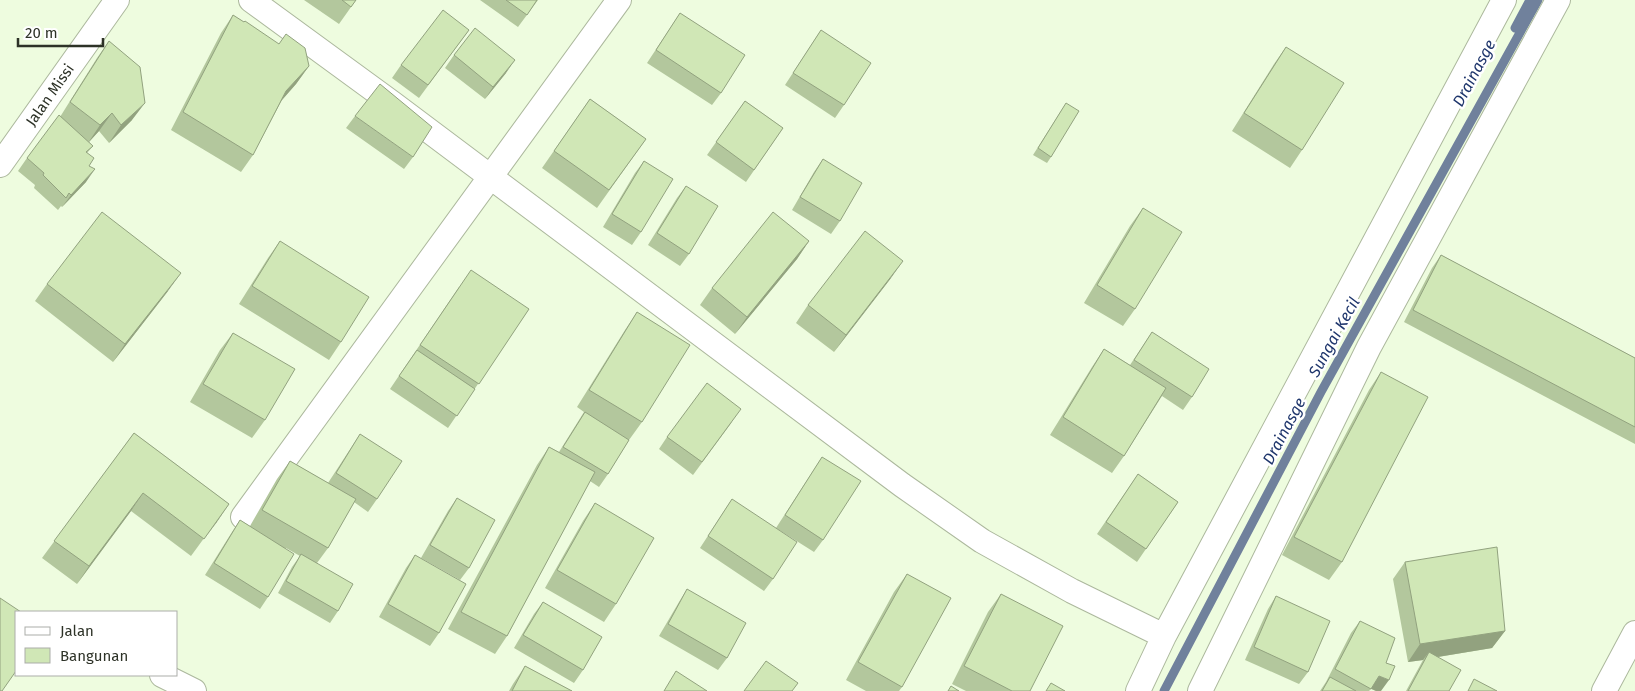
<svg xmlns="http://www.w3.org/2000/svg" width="1635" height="691" font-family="'Fira Sans',sans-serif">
	<rect width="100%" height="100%" fill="#eefcdf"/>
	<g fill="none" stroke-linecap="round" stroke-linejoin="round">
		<!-- stream -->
		<path stroke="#70819c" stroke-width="9" d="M1515,28L1530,0
			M1164,691L1321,392L1538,0"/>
		<defs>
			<path id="street" d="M251,0L392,103L902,485L982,541L1072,591L1164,636L1504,0
				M0,165L117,0
				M243,517L619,0
				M162,675L194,691
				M1138,691L1164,636
				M1200,691L1369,347L1558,0
				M1604,691L1635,633"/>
		</defs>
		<!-- street casing -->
		<use href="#street" stroke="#acb89d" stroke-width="26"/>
		<!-- street -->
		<use href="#street" stroke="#fff" stroke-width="24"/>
	</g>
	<!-- wall -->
	<path fill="#b3c79d" d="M304,0H356L339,24Z
		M480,0H538L518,27Z
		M680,13L721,93L712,105L647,63Z
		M233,15L309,66L296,84L282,100L253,155L241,172L171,130L221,33Z
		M469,30L419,98L392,78L401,65Z
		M821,30L844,105L835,118L785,85Z
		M109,41L132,120L109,143L99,131L89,142L93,146L87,153L89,166L86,182L62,207L61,206L58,210L34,188L35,185L18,171L27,158L60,117L97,58Z
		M1286,47L1302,150L1290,168L1232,131L1274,64Z
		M454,55L506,73L485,99L445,68Z
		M590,99L646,139L597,208L542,168Z
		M745,101L783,128L746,182L707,155Z
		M1066,103L1051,157L1047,163L1033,155Z
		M355,116L413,157L404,169L346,128Z
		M823,159L840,221L831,234L792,210L814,172Z
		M644,161L641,232L632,245L603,227L635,173Z
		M686,186L689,254L680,266L648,245L677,198Z
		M1143,208L1135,309L1123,326L1084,303L1130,226Z
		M280,241L341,342L329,360L239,304L268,258Z
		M809,241L797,259L735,334L700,305L712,288Z
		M1441,255L1635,358V444L1404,322L1432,268Z
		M891,278L834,352L796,323L808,305Z
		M47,284L168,291L113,362L35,301Z
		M459,287L529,309L448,428L390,389Z
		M637,312L642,422L629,440L608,474L599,487L590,481L507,636L495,654L448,629L537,465L549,447L559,452L584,412L577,407L625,330Z
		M1152,332L1192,397L1183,410L1162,396L1124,456L1112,473L1050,435L1092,367L1104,349L1130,365Z
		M233,333L265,420L252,438L190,402L220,350Z
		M1381,372L1342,562L1329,580L1282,555L1369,390Z
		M732,422L693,475L659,449L667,437Z
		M134,433L229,504L191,556L131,511L77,584L42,558Z
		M360,434L377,499L368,512L354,502L328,548L317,563L338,611L330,623L278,593L292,567L300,556L286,548L268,597L260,609L205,575L232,532L240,520L250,526L277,479L290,461L328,483Z
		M822,457L823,540L814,552L776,528Z
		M1138,474L1178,502L1137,562L1097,534Z
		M457,498L469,568L460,580L421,558L448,511Z
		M732,499L773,579L764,591L700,548Z
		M595,503L616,604L604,622L545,588L583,521Z
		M415,555L439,633L430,646L379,617L406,568Z
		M1405,562L1505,631L1492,648L1438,657L1449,691H1406L1423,660L1408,662L1393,579Z
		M907,574L902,687L899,691H866L846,680L894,592Z
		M687,589L727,658L718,670L659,636L679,602Z
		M1001,594L1030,691H966L952,684L988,612Z
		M1276,596L1308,672L1299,684L1245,660L1268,609Z
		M543,602L583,670L574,683L514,648L534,614Z
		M1360,621L1376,691L1371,689L1369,691H1320L1326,682L1351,633Z
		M525,666L572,691H509L513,684Z"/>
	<!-- shaded-wall -->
	<path fill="#92a27f" d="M515,60L506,73L485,99L493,87Z
		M309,66L296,84L274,109L286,91Z
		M145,103L132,120L109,143L121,125Z
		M112,113L99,131L88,143L100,125Z
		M95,169L86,182L62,207L71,195Z
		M809,241L797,259L735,334L747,317Z
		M903,261L891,278L834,352L846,335Z
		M181,273L168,291L113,362L125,344Z
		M143,493L131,511L77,584L89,566Z
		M229,504L217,522L191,556L204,539Z
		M1505,631L1492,648L1425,659L1429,652L1423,660L1408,662L1420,644Z
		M1379,676L1389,680L1381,691H1376L1370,688Z"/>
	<!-- building -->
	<path fill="#d0e7b6" stroke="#92a27f" d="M342,0H356L351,7Z
		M506,0H537L527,15Z
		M443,10L469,30L428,85L401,65Z
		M680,13L745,55L721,93L656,50Z
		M233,15L244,22L245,21L279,44L286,34L305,48L309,66L286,91L253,155L183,112Z
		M475,28L515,60L493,87L454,55Z
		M821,30L871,63L844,105L793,73Z
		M109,41L140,67L145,103L121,125L112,113L100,125L70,102Z
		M1286,47L1344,83L1302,150L1244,113Z
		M380,84L432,127L413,157L355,116Z
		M590,99L646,139L609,190L554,151Z
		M745,101L783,128L754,170L716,142Z
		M1066,103L1079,111L1051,157L1038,148Z
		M59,115L93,146L86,152L94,158L89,166L95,169L71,195L69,193L66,198L43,175L44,173L27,158Z
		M823,159L862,183L840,221L800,197Z
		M644,161L673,179L641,232L612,214Z
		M686,186L718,206L689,254L657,233Z
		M1143,208L1182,232L1135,309L1097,285Z
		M102,212L181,273L125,344L47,284Z
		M773,212L809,241L747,317L712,288Z
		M865,231L903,261L846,335L808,305Z
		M280,241L369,297L341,342L252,286Z
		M1441,255L1635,358V427L1413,310Z
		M471,270L529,309L479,384L420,345Z
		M637,312L690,345L642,422L589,390Z
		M1152,332L1209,369L1192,397L1134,360Z
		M233,333L295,369L265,420L203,384Z
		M1104,349L1166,388L1124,456L1063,417Z
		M417,350L475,389L457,416L399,376Z
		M1381,372L1428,397L1342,562L1294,537Z
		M707,383L741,409L702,462L667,437Z
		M585,412L629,440L608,474L563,447Z
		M134,433L229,504L204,539L143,493L89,566L54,541Z
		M360,434L402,461L377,499L336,473Z
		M549,447L595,472L507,636L461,612Z
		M822,457L861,481L823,540L785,515Z
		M290,461L356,499L328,548L262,510Z
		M1138,474L1178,502L1146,549L1106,522Z
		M457,498L495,520L469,568L430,545Z
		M732,499L797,542L773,579L708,536Z
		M595,503L654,538L616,604L557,570Z
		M240,520L294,554L268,597L214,563Z
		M1497,547L1505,631L1420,644L1405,562Z
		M301,554L353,584L338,611L286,581Z
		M415,555L466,584L439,633L388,604Z
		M907,574L951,598L902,687L858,662Z
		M687,589L746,623L727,658L668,624Z
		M1001,594L1063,626L1030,691H1012L964,666Z
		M1276,596L1330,621L1308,672L1254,647Z
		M0,598L21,612H16V671L2,691H0Z
		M543,602L602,637L583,670L523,635Z
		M1360,621L1395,638L1386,663L1395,666L1389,680L1379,676L1371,689L1335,669Z
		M1429,652L1461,670L1449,691H1408Z
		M766,661L798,683L792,691H744Z
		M525,666L572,691H512Z
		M676,671L707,691H664Z
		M1330,677L1356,691H1322Z
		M1474,679L1497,691H1468Z
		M1051,683L1065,691H1046Z
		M951,686L959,691H948Z"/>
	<g text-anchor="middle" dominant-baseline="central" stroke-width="5" stroke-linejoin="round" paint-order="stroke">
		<!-- street labels -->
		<g font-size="15" fill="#2d3227" stroke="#fff">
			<text transform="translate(50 95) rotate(-55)">Jalan Missi</text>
		</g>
		<!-- water labels -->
		<g font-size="16" font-style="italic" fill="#1f366c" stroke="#fff">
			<text transform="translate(1474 73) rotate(-62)">Drainasge</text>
			<text transform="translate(1334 337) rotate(-61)">Sungai Kecil</text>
			<text transform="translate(1284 431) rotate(-62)">Drainasge</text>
		</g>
	</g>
	<!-- legend -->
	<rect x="15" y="611" width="162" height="65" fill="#ffffff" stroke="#abada9"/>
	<rect x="25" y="627" width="25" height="8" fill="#ffffff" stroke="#abada9"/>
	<text x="60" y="636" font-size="15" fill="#2d3227">Jalan</text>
	<rect x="25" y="648" width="25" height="15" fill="#d0e7b6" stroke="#abada9"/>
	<text x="60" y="661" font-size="15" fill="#2d3227">Bangunan</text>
	<!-- scale -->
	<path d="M18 38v8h85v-8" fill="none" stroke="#2d3227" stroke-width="2.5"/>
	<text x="25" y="38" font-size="15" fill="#2d3227" stroke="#ffffff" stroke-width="4" paint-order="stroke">20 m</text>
</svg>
